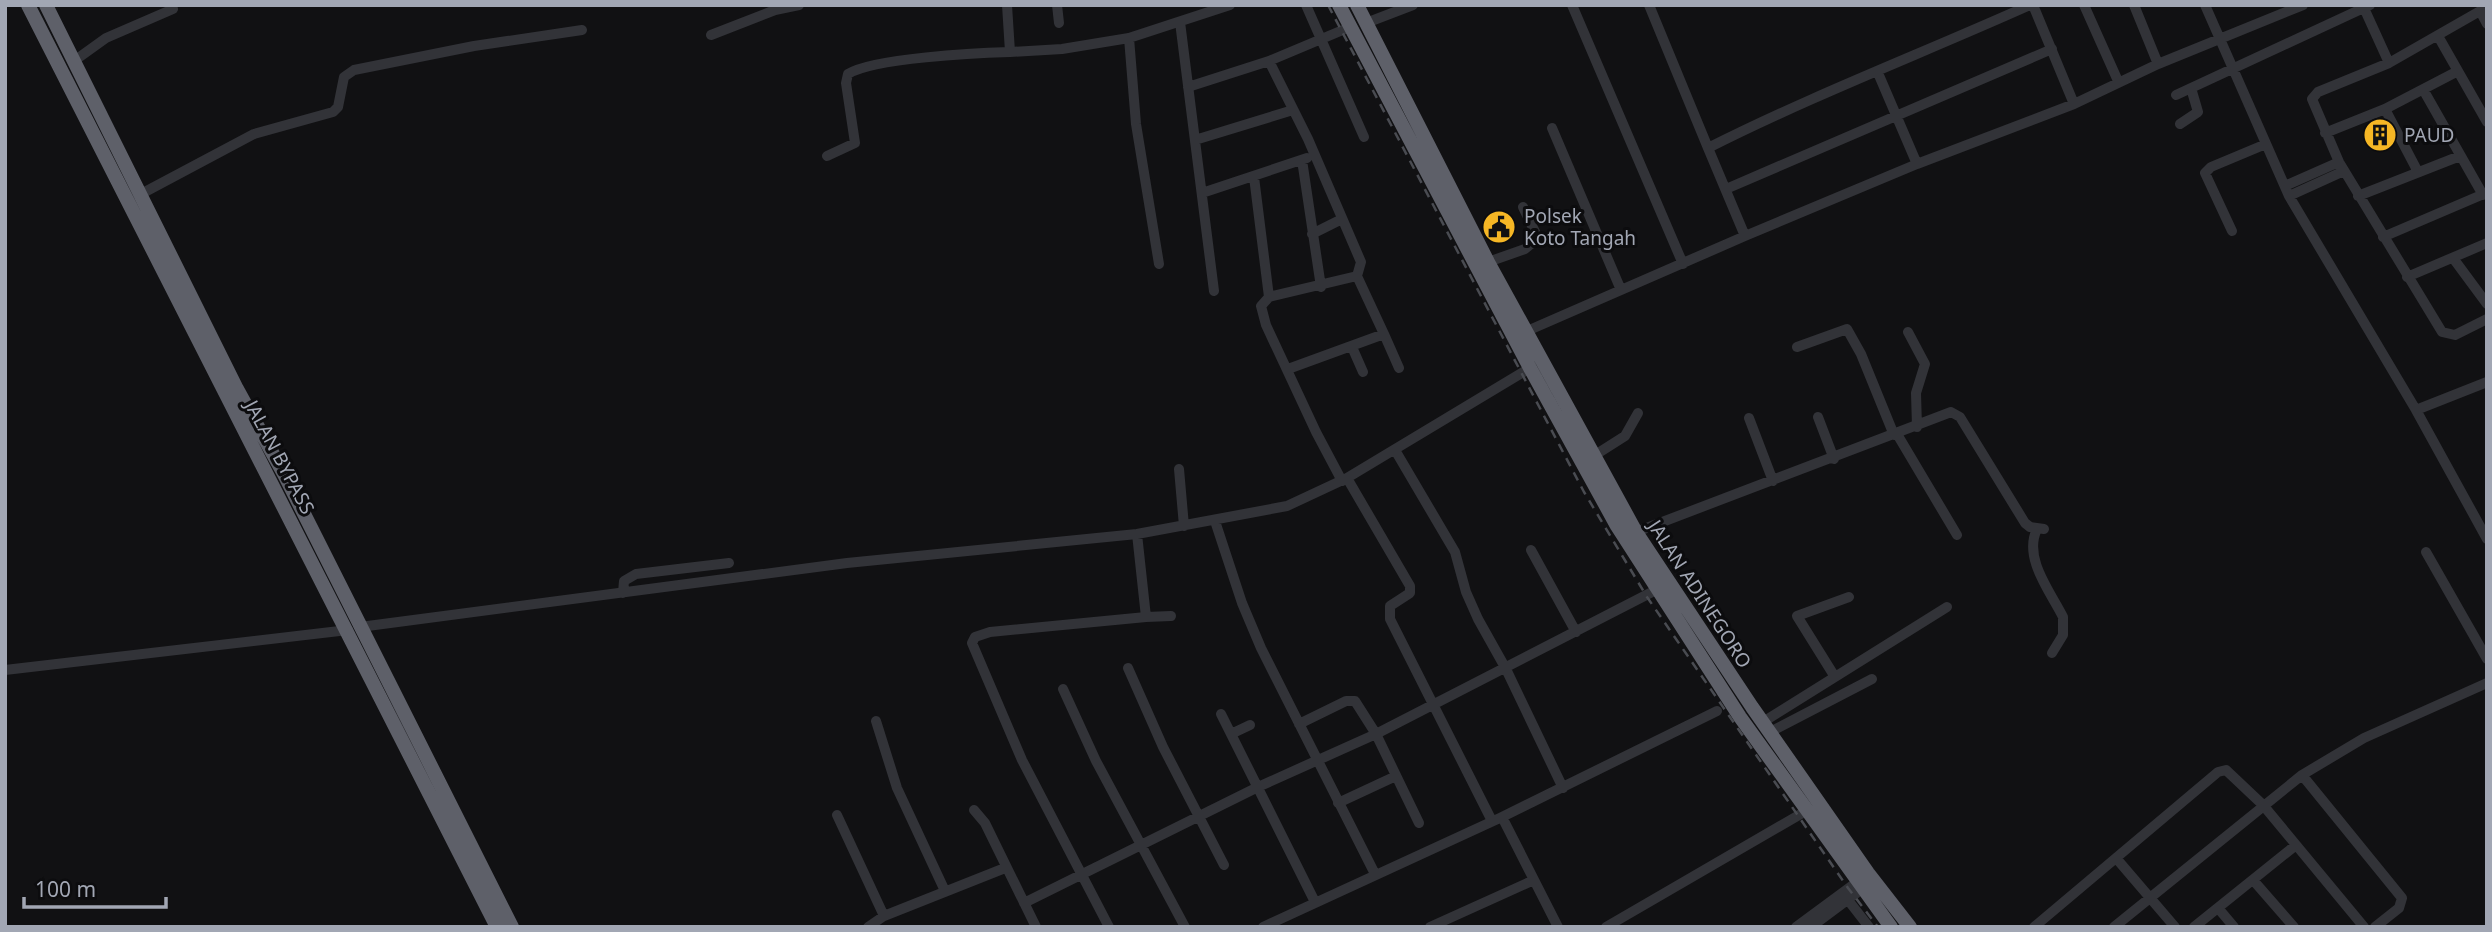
<svg xmlns="http://www.w3.org/2000/svg" width="2492" height="932" font-family="'Noto Sans',sans-serif">
	<rect width="100%" height="100%" fill="#111113"/>
	<g fill="none" stroke-linecap="round" stroke-linejoin="round">
		<!-- minor -->
		<path stroke="#323338" stroke-width="10" d="M1057,5L1059,23
			M1306,5L1364,137
			M1572,5L1683,264
			M1649,5L1708,148
			M2033,5L2074,104
			M2084,5L2118,81
			M2134,5L2158,64
			M2205,5L2289,196L2416,410L2487,539
			M2487,7L2389,63L2318,92L2312,99L2339,162L2442,332L2455,335L2487,319
			M2364,8L2389,63
			M2480,11L2487,24
			M1180,22L1214,291
			M1366,23L1413,5
			M711,35L775,10L799,5
			M2438,36L2487,122
			M1129,38L1136,124L1159,264
			M1010,52L1062,49L1129,38L1230,5
			M74,61L106,38L173,9
			M1269,61L1308,139L1361,262L1357,276L1269,297L1261,306L1266,325L1316,432L1342,481
			M1878,73L1917,164
			M1188,87L1269,61L1350,27
			M2424,91L2483,195
			M2176,95L2370,5
			M2385,109L2418,172
			M2180,124L2198,112L2191,88
			M1552,128L1621,290
			M2325,133L2385,109L2458,71
			M1195,140L1293,110
			M827,156L855,143L846,83L848,74C873,58 977,53 1010,52L1007,5
			M1302,160L1321,287
			M1254,177L1269,297
			M2285,186L2339,162
			M1726,189L2052,49
			M1202,193L1307,158
			M141,194L254,134L333,112L338,107L344,77L354,70L474,46L582,30
			M2289,196L2344,171
			M2358,196L2460,156
			M2232,231L2205,173L2211,167L2266,144
			M1312,234L1342,219
			M1745,236L1708,148C1813,95 1923,53 2030,5
			M2383,237L2486,193
			M2453,258L2487,304
			M1488,262L1525,249L1536,240V234L1523,207
			M2407,277L2487,243
			M1527,331L1745,236L1917,164L2074,104L2158,64L2303,5
			M1908,332L1925,364L1916,393L1917,427
			M1384,334L1399,368
			M1352,347L1363,372
			M1797,347L1847,329L1861,354L1894,435
			M1288,369L1384,334L1357,276
			M2416,410L2487,382
			M1818,417L1834,459
			M1749,418L1773,481
			M1897,434L1957,535
			M1395,450L1455,552L1466,592L1478,619L1506,669L1563,788
			M1592,457L1625,436L1638,413
			M1179,469L1184,526
			M1347,478L1410,586V593L1390,606V619L1492,821
			M1215,521L1242,603L1261,648L1375,874
			M2037,529C2023,558 2050,591 2063,617V635L2052,653
			M1636,532L1951,412L1960,417L2025,523L2030,527L2044,529
			M1137,534L1146,617L1171,616
			M1531,550L1576,632
			M2426,552L2487,659
			M623,593L624,581L636,574L729,563
			M360,627L847,563L1137,534L1287,506L1347,478L1530,368
			M1128,668L1163,747L1224,865
			M5,670L348,630
			M1835,677L1797,616L1849,597
			M1063,689L1096,761L1185,927
			M1221,714L1315,902
			M876,721L897,788L945,891
			M1763,722L1947,607
			M1299,724L1346,701H1355L1376,734L1419,823
			M1770,732L1872,679
			M1231,734L1250,725
			M2302,775L2402,898L2399,908L2375,927
			M1338,803L1396,776
			M974,810L985,823L1036,927
			M837,815L884,916
			M1502,817L1558,927
			M2116,858L2175,927
			M2253,880L2294,927
			M1848,900L1869,927
			M1024,903L1258,787L1376,734L1656,590
			M2218,908L2234,927
			M868,927L884,916L1005,868
			M1109,927L1022,760L972,643L975,637L990,632L1146,617
			M1263,927L1502,817L1717,711
			M1430,927L1534,880
			M1606,927L1806,811
			M1796,927L1857,882
			M1811,927L1862,889
			M2034,927L2218,772L2226,770L2263,805L2364,927
			M2114,927L2302,775L2364,738L2487,683
			M2194,927L2296,845"/>
		<!-- highway -->
		<path stroke="#5e6069" stroke-width="14" d="M28,5L497,927
			M46,5L237,389L284,474L512,927
			M1339,5L1530,368L1617,526L1740,717L1891,927
			M1357,5L1488,262L1636,532L1752,707L1868,873L1910,927"/>
		<!-- rail -->
		<path stroke="#494b51" stroke-width="2.5" stroke-dasharray="9 7" stroke-linecap="butt" d="M1328,5L1584,492L1647,597L1848,888L1878,927"/>
	</g>
	<!-- icons -->
	<defs>
		<symbol id="building-disc" viewBox="-11 -11 22 22"><circle r="9.5" fill="#f6b725" stroke="#0c0c0e"/><path d="M-4-6H4V6H1V3H-1V6H-4ZM-2.5-4.3h1.7v1.8h-1.7ZM.8-4.3h1.7v1.8H.8ZM-2.5-1h1.7V.8h-1.7ZM.8-1h1.7V.8H.8Z" fill="#111"/></symbol>
		<symbol id="civic-disc" viewBox="-11 -11 22 22"><circle r="9.5" fill="#f6b725" stroke="#0c0c0e"/><path d="M-.6-6.5H3V-4.5H.6V-3L4-1V1h2V6H-6V1h2V-1L-.6-3ZM-1.2 2.5V6h2.4V2.5Z" fill="#111"/></symbol>
	</defs>
	<g fill-rule="evenodd">
		<use href="#building-disc" x="2361" y="116" width="38" height="38"/>
		<use href="#civic-disc" x="1480" y="208" width="38" height="38"/>
	</g>
	<g text-anchor="middle" dominant-baseline="central" stroke-width="6" stroke-linejoin="round" paint-order="stroke">
		<!-- poi labels -->
		<g font-size="19" fill="#a2a7b4" stroke="#0c0c0e" text-anchor="start">
			<text x="2404" y="135">PAUD</text>
			<text x="1524" y="216">Polsek<tspan x="1524" dy="22">Koto Tangah</tspan></text>
		</g>
		<!-- street labels -->
		<g font-size="19" fill="#a2a7b4" stroke="#0c0c0e">
			<text transform="translate(280 457) rotate(62)">JALAN BYPASS</text>
			<text transform="translate(1700 594) rotate(57)">JALAN ADINEGORO</text>
		</g>
	</g>
	<!-- border -->
	<rect width="2492" height="932" fill="none" stroke="#a2a7b4" stroke-width="14"/>
	<!-- scale -->
	<path d="M24 897v10h142v-10" fill="none" stroke="#a2a7b4" stroke-width="3.5"/>
	<text x="35" y="897" font-size="21" fill="#a2a7b4" stroke="#0c0c0e" stroke-width="5" paint-order="stroke">100 m</text>
</svg>
